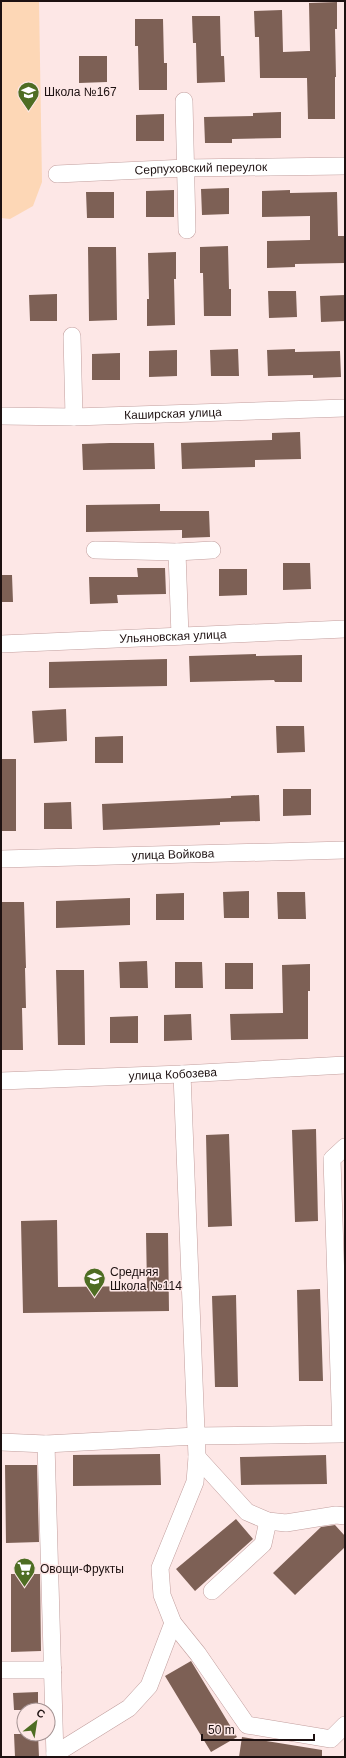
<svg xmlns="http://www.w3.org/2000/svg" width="346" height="1758" font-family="Helvetica,sans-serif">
	<rect width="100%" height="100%" fill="#fde7e6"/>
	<!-- green -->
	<path fill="#fdd7b6" d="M1,1H39L42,182L33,206L10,219L1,218Z"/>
	<!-- building -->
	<path fill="#7d6055" d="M337,2V29H335L336,77H335V119H308L307,78H260L259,37H255L254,11L282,10L283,52L308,51H310L309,3Z
		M192,16H220L221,56H224L225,82L197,83L196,43H193Z
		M135,19H163L164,63H167V90H139L138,46H135Z
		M79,56H107V82L79,83Z
		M281,112V138L232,139V143H205L204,117L253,116V113Z
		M164,114V141H136V115Z
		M229,188V214L202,215L201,189Z
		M174,190V217H146V191Z
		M290,190V193L337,192L338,236H344L345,263L295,264V267L267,268V241L310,240V216L262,217V191Z
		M86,192H114V218H87Z
		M228,246L229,289H231V316H204L203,273H200V247Z
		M88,247H116L117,320L89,321Z
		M176,252V279H174L175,325L147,326V299H149L148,253Z
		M268,291H296L297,317L269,318Z
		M57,294V321H30L29,295Z
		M345,295V321L321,322L320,296Z
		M238,349L239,376H211L210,350Z
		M295,349V352L340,351L341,377L313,378V375L268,376L267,350Z
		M177,350V376L149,377V351Z
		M120,353V380H92V354Z
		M300,432L301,459L255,460V467L182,469L181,443L272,440V433Z
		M110,443H154L155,469L83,470L82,444Z
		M160,504V511H209L210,537L182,538V530L86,532V505Z
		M283,563H310L311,589L283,590Z
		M137,568H165L166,594L117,595L118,603L90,604L89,577H138Z
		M219,569H247V595L219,596Z
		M1,575H12L13,602H1Z
		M256,654V656L302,655V682H275L274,680L190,682L189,656Z
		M167,659V686L49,688V662Z
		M66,709L67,741L34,743L32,711Z
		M276,726H304L305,752L277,753Z
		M123,736V763H95V737Z
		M1,759H16V831H1Z
		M283,789H311V815L283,816Z
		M259,795L260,821L220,822V825L103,830L102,804L231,798V796Z
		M71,802L72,829H44V803Z
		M249,891V918H224L223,892Z
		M277,892H305L306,919H278Z
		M184,893V920H156V894Z
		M130,898V925L56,928V901Z
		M1,902H24L26,968H25L26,1008H22L23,1050H1Z
		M147,961L148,988H120L119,962Z
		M175,962H202L203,988H175Z
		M225,963H253V989H225Z
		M310,964V991H308V1039L231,1040L230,1014L283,1013L282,965Z
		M56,970H84L85,1045H58Z
		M191,1014L192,1040L164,1041V1015Z
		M138,1016V1043H110V1017Z
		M316,1129L318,1221L295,1222L292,1130Z
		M229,1134L232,1226L208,1227L206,1135Z
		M57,1220L58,1287L147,1286L146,1233H168L169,1311L23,1313L21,1221Z
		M320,1289L323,1381H299L297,1290Z
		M236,1295L238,1387H215L212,1296Z
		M160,1454L161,1485L73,1486V1455Z
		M326,1455L327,1484L241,1485L240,1457Z
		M5,1465H37L39,1542L6,1543Z
		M236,1519L253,1539L195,1591L176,1569Z
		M335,1525L345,1536V1547L295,1595L273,1573L321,1527Z
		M11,1574H40L41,1651L11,1652Z
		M191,1661L237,1737L211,1752L165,1676Z
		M38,1692V1710H14L13,1693Z
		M14,1734H38L39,1757H15Z
		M242,1737L322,1750V1757H239Z"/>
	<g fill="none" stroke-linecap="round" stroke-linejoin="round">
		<defs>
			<g id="minor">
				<path d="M184,101L187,230"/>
				<path id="s1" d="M57,174L186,168L345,166"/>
				<path d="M72,336L74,417"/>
				<path id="s2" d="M1,416L74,417L345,408"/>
				<path d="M95,550L177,552L212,550"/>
				<path d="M177,552L180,636"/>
				<path id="s3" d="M1,644L345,629"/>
				<path id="s4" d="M1,859L345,850"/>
				<path d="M182,1074L197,1457L195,1482L160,1568L162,1595L173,1623L198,1654L247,1725L331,1739L345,1725"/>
				<path id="s5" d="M1,1081L182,1074L345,1065"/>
				<path d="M1,1442L46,1444L196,1436L341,1434L332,1159L345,1147"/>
				<path d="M46,1444L55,1757"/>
				<path d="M197,1457L247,1512L268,1521L286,1523L336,1515L345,1516"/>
				<path d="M212,1591L263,1544L268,1521"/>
				<path d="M1,1670H53"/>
				<path d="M55,1754L129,1708L149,1686L173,1623"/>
			</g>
		</defs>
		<!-- minor casing -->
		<use href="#minor" stroke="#c29f9e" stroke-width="18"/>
		<!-- minor -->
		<use href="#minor" stroke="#fff" stroke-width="17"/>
	</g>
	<!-- icons -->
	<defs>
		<symbol id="school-pin" viewBox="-11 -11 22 30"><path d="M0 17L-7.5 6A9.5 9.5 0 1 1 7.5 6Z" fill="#4e6d23" stroke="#fde7e6"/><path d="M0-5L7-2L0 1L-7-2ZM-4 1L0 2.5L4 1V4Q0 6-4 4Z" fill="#fff"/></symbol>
		<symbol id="supermarket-pin" viewBox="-11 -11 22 30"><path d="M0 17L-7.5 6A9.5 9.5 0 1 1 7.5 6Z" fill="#4e6d23" stroke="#fde7e6"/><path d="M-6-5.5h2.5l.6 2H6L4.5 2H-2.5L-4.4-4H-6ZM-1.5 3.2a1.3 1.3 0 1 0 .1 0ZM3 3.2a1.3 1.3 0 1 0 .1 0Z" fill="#fff"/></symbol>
	</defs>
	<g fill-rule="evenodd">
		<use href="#school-pin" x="16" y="80" width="25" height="34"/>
		<use href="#school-pin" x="82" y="1266" width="25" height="34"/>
		<use href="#supermarket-pin" x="12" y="1556" width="25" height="34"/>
	</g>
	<g text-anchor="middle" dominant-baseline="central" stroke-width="3" stroke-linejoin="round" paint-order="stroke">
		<!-- poi labels -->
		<g font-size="12" fill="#1d1111" stroke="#fde7e6" text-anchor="start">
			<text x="44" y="92">Школа №167</text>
			<text x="110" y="1272">Средняя<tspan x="110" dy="14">Школа №114</tspan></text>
			<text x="40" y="1569">Овощи-Фрукты</text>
		</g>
		<!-- street labels -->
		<g font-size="12" fill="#1d1111" stroke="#fde7e6">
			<text stroke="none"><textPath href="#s1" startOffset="144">Серпуховский переулок</textPath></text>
			<text stroke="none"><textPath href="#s2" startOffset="172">Каширская улица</textPath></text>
			<text stroke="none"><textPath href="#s3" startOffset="172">Ульяновская улица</textPath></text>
			<text stroke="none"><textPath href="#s4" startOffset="172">улица Войкова</textPath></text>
			<text stroke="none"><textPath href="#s5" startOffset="172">улица Кобозева</textPath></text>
		</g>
	</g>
	<!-- border -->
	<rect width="346" height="1758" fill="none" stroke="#1d1111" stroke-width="4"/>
	<!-- north arrow -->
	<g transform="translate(36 1722) rotate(30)"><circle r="19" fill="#fde7e6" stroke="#a39191"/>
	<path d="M0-3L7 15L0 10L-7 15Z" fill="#4e6d23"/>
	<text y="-6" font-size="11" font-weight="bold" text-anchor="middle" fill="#1d1111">С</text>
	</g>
	<!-- scale -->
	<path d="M202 1734v6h112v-6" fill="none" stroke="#1d1111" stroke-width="2"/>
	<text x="208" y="1734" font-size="12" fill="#1d1111" stroke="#fde7e6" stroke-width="3" paint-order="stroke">50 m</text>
</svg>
